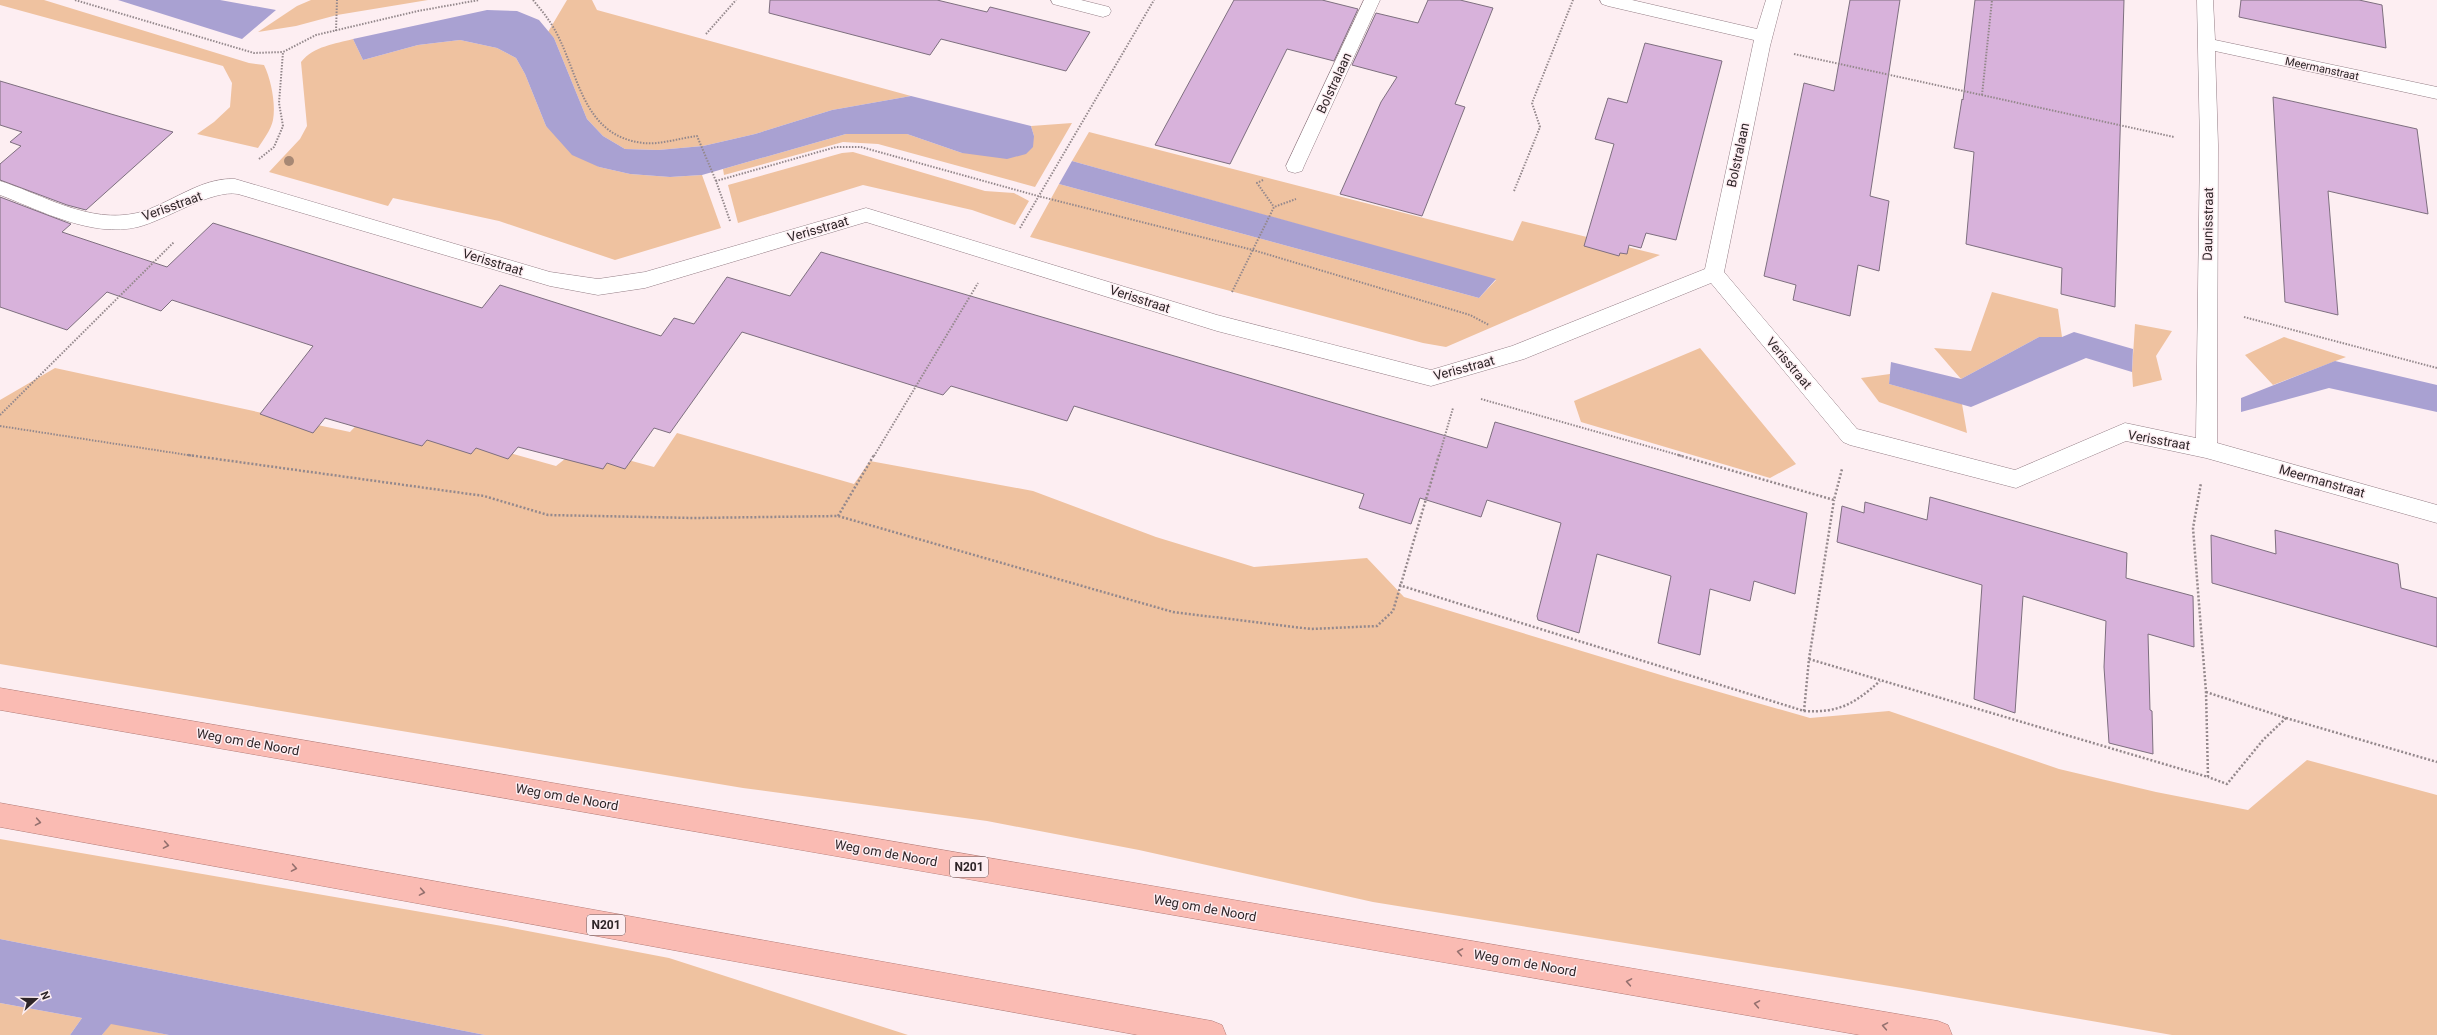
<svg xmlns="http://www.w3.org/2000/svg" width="2437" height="1035" font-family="Roboto,sans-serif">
	<rect width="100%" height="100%" fill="#fdeef2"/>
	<!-- green -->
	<path fill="#efc2a0" d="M0,0H44L249,63L264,65C271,79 276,104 273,120C271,130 263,140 258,148L197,134L214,122L230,107L232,83L223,66L0,5Z
		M311,0H428L337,15L296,26L258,32L297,6Z
		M567,0H592L597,10L911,96L832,110L755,134L703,146L658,150L625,149L603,136L587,119L554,38L548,32Z
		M353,39L363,60L418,45L460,40L497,48L516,58L525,74L546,126L599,167L630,174L670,177L702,175L721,228L615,260L499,221L393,198L388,206L269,172L300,139L307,126L301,62C314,46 335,44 353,39Z
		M1072,123L1035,187L878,144L843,142L724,175L723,169L846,134H907L962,153L1034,136L1031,126Z
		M1089,132L1513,241L1522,221L1660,255L1446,347L1423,343L1030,237L1059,184L1479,298L1496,280L1072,161Z
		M853,152L985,191L1014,193L1029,201L1015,225L972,210L863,185L738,223L728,185L842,153Z
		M1992,292L2058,309L2062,337H2039L1961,379L1934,348L1971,351Z
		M2135,324L2172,331L2156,356L2162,380L2133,387L2132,371Z
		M2284,337L2346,357L2273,385L2245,355Z
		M1700,348L1796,464L1770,478L1581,422L1574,401Z
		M55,368L350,432L368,413L556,466L580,447L654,467L677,433L854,484L870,461L1033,491L1156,537L1254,567L1367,558L1404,597L1674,679L1810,718L1889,711L2059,769L2156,792L2248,810L2307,760L2437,795V1035H2172L1902,988L1373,902L1139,850L987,821L743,788L0,664V400Z
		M1890,374L1889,384L1962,404L1967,433L1879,402L1861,378Z
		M0,839L502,926L669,958L908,1035H485L0,939Z
		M0,1003L82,1018L70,1035H0Z
		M111,1023L169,1035H102Z"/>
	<!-- water -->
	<path fill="#a9a1d2" d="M118,0H220L276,10L242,39Z
		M487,10L517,11L539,20L554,38L587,119L603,136L625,149L658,150L703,146L755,134L832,110L911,96L1031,126L1034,136L1033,147L1026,154L1007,159L962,153L907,134H846L702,175L670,177L630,174L599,167L572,155L546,126L525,74L516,58L497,48L460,40L418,45L363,60L353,39Z
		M1072,161L1496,279L1479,298L1059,184Z
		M2074,332L2133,349L2132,372L2086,358L1971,407L1889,384L1891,362L1961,379L2039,337H2062Z
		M2335,361L2437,385V412L2329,388L2241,412V398Z
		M0,939L485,1035H169L111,1024L102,1035H70L82,1018L0,1003Z"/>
	<!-- building -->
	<path fill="#d8b2db" stroke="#7e6f7f" d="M770,0H937L987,12L990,7L1090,32L1066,71L941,39L930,55L769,13Z
		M1234,0H1322L1358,9L1334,61L1287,49L1230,164L1155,145Z
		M1428,0H1460L1493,8L1455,104L1465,107L1422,216L1340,194L1381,102L1397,77L1352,65L1376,13L1418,23Z
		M1850,0H1900L1870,196L1889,201L1879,271L1858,265L1850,316L1793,300L1796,285L1764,276L1804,83L1834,91Z
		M1975,0H2124L2115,307L2061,294L2062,268L1966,244L1974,152L1954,148L1962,99L1963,100Z
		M2241,0H2359L2382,5L2386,48L2239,17Z
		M1645,43L1722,61L1676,240L1646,233L1641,248L1629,245L1627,254L1620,253L1619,256L1584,246L1614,144L1595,139L1608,98L1627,103Z
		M0,81L111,114L173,132L86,210L67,205L0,180V164L21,146L10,142L22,132L0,125Z
		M2273,97L2417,129L2428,214L2328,191L2338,315L2285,302Z
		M0,197L71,224L62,232L167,267L213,223L482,308L500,285L661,336L674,318L694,324L727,277L790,296L821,252L1487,448L1495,422L1807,513L1795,594L1754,581L1750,601L1710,589L1700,655L1658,643L1671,576L1597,554L1579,633L1538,620L1537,616L1561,523L1487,500L1481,517L1420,498L1411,524L1359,508L1364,494L1074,406L1067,421L951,386L943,395L742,332L670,433L654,428L625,469L607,463L603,469L518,447L508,459L476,448L471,454L427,440L422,446L325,418L313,433L260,414L313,346L172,300L161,311L107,292L67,330L0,307Z
		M1930,497L2127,553L2126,578L2193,596L2194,647L2148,634L2150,710L2152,711L2153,754L2109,743L2104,667L2106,621L2023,596L2015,713L1974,699L1982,585L1837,542L1842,506L1864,513L1865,502L1927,520Z
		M2275,530L2398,564L2401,588L2437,598V647L2212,583L2211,535L2276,554Z"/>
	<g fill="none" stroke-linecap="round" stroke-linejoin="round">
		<defs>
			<path id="minor" d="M1051,0H1081L1109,7L1111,11L1109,15L1103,17L1053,4Z
				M1364,0H1380L1304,166L1302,171L1295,173L1288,171L1286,166Z
				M1600,0H1632L1757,29L1766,0H1782L1770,46L1724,272L1857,429L2015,470L2125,423L2196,438L2200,145L2197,0H2213L2215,40L2437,87V99L2215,51L2218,145L2217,443L2437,505V523L2206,458L2126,441L2016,488L1850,445L1843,442L1711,283L1524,359L1431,386L1217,331L866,222L645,288L598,295L550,286L238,194C212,189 166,220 138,227C92,238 42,211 0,195V181C44,195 89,224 137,213C169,205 200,177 235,179L550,272L598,279L645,272L866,208L1217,315L1431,370L1512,346L1705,269L1754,40L1608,6L1602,4Z"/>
			<path id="trunk" d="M0,688L1938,1021L1948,1025L1952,1035H1860L0,710Z
				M0,803L1212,1021L1222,1025L1226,1035H1138L0,827Z"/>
		</defs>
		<!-- minor casing -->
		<use href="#minor" stroke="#947e86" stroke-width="1"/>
		<!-- trunk casing -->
		<use href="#trunk" stroke="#b27b76" stroke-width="1"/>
		<!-- path-far1 -->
		<path stroke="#94888c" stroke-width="2" stroke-dasharray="1.5 1.5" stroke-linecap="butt" d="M75,0L254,53L283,52
			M533,0C543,12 552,23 559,38C580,81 585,136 643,143C660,145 680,138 697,136L716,181
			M336,31L337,0
			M706,34L736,0
			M1794,54L2174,137
			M1982,95L1992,0
			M259,159L274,147L283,126L279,103L283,52L316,35L418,11L479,0
			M1263,180L1257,183L1274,207
			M1514,191L1540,127L1532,103L1573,0
			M730,221L716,181L836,147H861L1038,196L1253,250L1470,315L1489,325
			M1020,228L1154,0
			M1232,292L1274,207L1296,199
			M2244,317L2437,368
			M1481,399L1682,456
			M0,415L174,242
			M0,426L194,456
			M874,456L978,283
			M1439,456L1453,408"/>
		<!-- path -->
		<path stroke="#94888c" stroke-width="2.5" stroke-dasharray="2 2" stroke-linecap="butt" d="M188,455L484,496L548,515L694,518L838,516L1173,612L1311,629L1377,626L1393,611L1439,455
			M1678,455L1834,500L1842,469
			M838,516L874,455
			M1399,585L1804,711C1839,713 1854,704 1880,681
			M1809,659L2208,777L2206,692L2193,528L2201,483
			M2206,692L2286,718L2263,740L2227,784L2208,777
			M1804,711L1809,659L1834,500
			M2286,718L2437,762"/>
		<!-- minor -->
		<use href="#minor" fill="#fff" fill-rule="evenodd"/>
		<!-- trunk -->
		<use href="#trunk" fill="#fabbb3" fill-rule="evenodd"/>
	</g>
	<!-- trees -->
	<circle fill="#a78874" cx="289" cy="161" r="5"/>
	<!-- one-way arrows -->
	<defs><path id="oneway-chevron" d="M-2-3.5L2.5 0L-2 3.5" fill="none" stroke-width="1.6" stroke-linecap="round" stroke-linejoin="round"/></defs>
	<g stroke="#94706e">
		<use href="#oneway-chevron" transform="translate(38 822) rotate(10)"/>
		<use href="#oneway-chevron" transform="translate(166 845) rotate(10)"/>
		<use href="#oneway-chevron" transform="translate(294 868) rotate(10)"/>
		<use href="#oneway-chevron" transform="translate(422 892) rotate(10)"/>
		<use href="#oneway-chevron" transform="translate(1460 952) rotate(-170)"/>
		<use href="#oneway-chevron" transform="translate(1629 982) rotate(-170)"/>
		<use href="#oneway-chevron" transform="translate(1757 1004) rotate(-170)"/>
		<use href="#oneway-chevron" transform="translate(1885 1026) rotate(-170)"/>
	</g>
	<g text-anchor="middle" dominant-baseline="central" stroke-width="3" stroke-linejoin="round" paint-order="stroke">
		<!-- far-street labels -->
		<g font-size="11" fill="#2e2528" stroke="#fdeef2">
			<text transform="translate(2322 69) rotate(12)">Meermanstraat</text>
		</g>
		<!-- shield labels -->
		<g fill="#fdeef2" stroke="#6c6165" stroke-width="1">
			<rect x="950" y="857" width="38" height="20" rx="3"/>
			<rect x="587" y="915" width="38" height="20" rx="3"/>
		</g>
		<g font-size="12" font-weight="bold" fill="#2e2528">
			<text x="969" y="867">N201</text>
			<text x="606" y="925">N201</text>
		</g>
		<!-- street labels -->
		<g font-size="13" fill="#2e2528" stroke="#fdeef2">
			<text transform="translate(1334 83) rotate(-65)">Bolstralaan</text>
			<text transform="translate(1738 155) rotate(-78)">Bolstralaan</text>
			<text transform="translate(172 206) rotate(-20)">Verisstraat</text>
			<text transform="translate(2208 224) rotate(-89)">Daunisstraat</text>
			<text transform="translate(818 229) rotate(-16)">Verisstraat</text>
			<text transform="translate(493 262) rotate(17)">Verisstraat</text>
			<text transform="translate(1140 299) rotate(18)">Verisstraat</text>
			<text transform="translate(1789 363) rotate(50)">Verisstraat</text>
			<text transform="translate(1464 368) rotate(-15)">Verisstraat</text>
			<text transform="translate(2159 440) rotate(10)">Verisstraat</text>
			<text transform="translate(2322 481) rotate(16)">Meermanstraat</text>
			<text transform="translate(248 742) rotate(10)">Weg om de Noord</text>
			<text transform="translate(567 797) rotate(10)">Weg om de Noord</text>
			<text transform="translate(886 853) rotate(10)">Weg om de Noord</text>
			<text transform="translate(1205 908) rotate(10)">Weg om de Noord</text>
			<text transform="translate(1525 963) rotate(10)">Weg om de Noord</text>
		</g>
	</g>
	<!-- north arrow -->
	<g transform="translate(36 999) rotate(69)" stroke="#fdeef2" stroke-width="3" paint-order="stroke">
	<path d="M0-3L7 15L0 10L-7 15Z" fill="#2e2528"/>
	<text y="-6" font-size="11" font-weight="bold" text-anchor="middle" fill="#2e2528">N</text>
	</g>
</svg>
